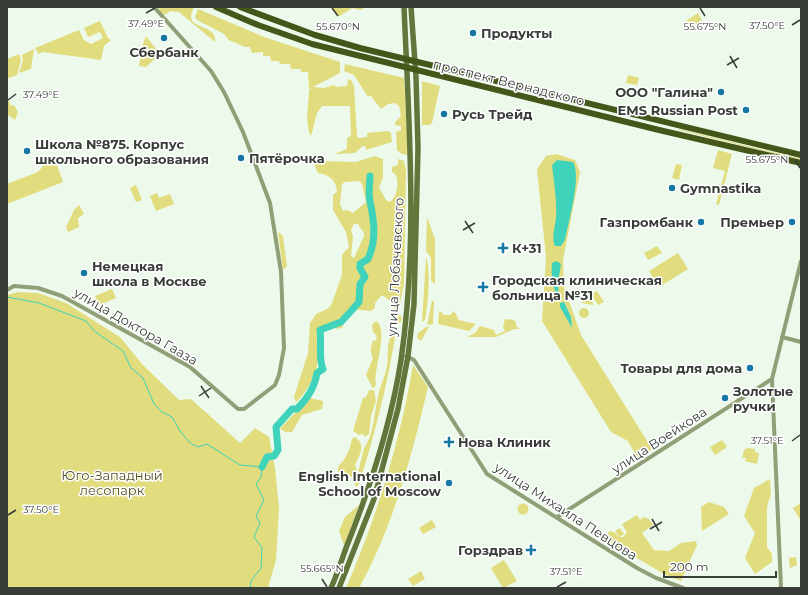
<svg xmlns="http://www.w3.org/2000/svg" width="808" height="595" font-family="Montserrat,sans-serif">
	<rect width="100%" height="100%" fill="#edfaeb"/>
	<!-- green -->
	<path fill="#e1dc7d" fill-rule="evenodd" d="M158,7H194C193,10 191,14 191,17C192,29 218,26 215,42L179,12L170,11L165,15L161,13Z
		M332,7H367L360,10L352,8L340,16L336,15Z
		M198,9L264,37L340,62V73L309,89L308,72H301V69H291L290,64H280L279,61H271L270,56H263V52L252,53L250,47H245L229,40L224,34L197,20L195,17Z
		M698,13L702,20L690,28L686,21Z
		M100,21L108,38L111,40L104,46L101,60L43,52L39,54L35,48L79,30L84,40L91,44L103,38L100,32L88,37L84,28Z
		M146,36L160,54L146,67L139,66L142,47Z
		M34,49L31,69L19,73L23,60L22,55Z
		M19,54L21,60L17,75L9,78L7,77V59Z
		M345,64L404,78L408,153L407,155L402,154L397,150L396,132L401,130V126L395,125V122L401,116L399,106L395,103L388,104L381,109L370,95L368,97L354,75L344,71Z
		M628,75L639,78L637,85L626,83Z
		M348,79L351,80L354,86L357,137L360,138L367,137V133L388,131L391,133L392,142L366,150L365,146H363L355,153L334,154L347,149V138L351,136L350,106H322L317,113L311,136C304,123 309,104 309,90L313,87L324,88L334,85L336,87L347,86Z
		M422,81L440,86L432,123L429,125H422Z
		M7,97L11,106L14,105L18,112L15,120L7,114Z
		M679,129L801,159V160L679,130Z
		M718,150L732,154L719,205L716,204L725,171L713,168Z
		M556,154L575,160L580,172L563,260L564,287L581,335L652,449L638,459L628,441L611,432L542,321L546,257L537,169L546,156Z
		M375,156L383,159V178L379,187L386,200L390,202C397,196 399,184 396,175L392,172V167L398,165V159L404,161L406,170L404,284L398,313L402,318L401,322L398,323L394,318L393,303L382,295L375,303V308L371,311L351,309L343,316V327L338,329L329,323L317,332C316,340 318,349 318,357C318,372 307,393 296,402L294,397L308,353L310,323L316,314L329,308L332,303L342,275V255L349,247L346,232L333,210V195L337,192C336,179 329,175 318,173L314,164L318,161L356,162ZM359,181L362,184L366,202L353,213L347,210L343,211L340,204L342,184L345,182ZM354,224H358L364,233V236L354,258L351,256L353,236L351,230Z
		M51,162L57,165L63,182L7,204V184L38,172L44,165Z
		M676,164L682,165L679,180L672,178Z
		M136,185L142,200L136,202L130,188Z
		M157,193L159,198L170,194L174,204L156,211L150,196Z
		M79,205L84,214L78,218L79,227L68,232L66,227L74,210Z
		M427,217L435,239V284L431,281V258L426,251Z
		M278,232L283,236L287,266L283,270Z
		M657,246L662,253L648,260L644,253Z
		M678,253L688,269L659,287L649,271Z
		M426,257C431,270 428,306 425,320L422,322Z
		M112,289L116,298L99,305L95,296Z
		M597,291L604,302L598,305L591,294Z
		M18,292L38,293L66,303L120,337L142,364L179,400L191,399L240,443L255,428L269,437L275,468L279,508L276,560L268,588H7V295Z
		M586,296L593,302V305L582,303V300Z
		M432,301H434L433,324L427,325Z
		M579 313a5 5 0 1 1 10 0a5 5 0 1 1-10 0Z
		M439,311L442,312L443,315H450L454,311L459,320L476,324L469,331L438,324Z
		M505,319L514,320L516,323V326L520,329H514L496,337H467L475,333L480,326L494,330L496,335L505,331L503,327Z
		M376,321C390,329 372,373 376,385L374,388L372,387L366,375L373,358C370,351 370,348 373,341L376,340L377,336L373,332L372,325Z
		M426,327H429L421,341L417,338L418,333Z
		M396,331C388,383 375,434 359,484L356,487L355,485L364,448C374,435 374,412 378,397C380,386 385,377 387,366C389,355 385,338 396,331Z
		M413,365L428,387C412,455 393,527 359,588H346C377,516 400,442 413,365Z
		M369,390H374L376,401L371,416L369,434L365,437L363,434L359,435L353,431L363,398L366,397Z
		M310,398L323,401L322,409L302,415L292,432H286L280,429C290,417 300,409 310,398Z
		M355,437C367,445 359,455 355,465L357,469L352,477L338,472C337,464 342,464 345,458C348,453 351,445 352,439Z
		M722,440L727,447L715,455L710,447Z
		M747,448L755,449V452L759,453L757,464L745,461L746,458H742L744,450Z
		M770,479L771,494L767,507V547L772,554V562L755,574L745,558L755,533L744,516L754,488Z
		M709,502L724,507L729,514L702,531L701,507Z
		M801,503V521L793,508Z
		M517.5 509a5.5 5.5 0 1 1 11 0a5.5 5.5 0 1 1-11 0Z
		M359,505L345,544L344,545L339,531L345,517Z
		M637,515L640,520L643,517L649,519L653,525L642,533L654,550L669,551L681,543L696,541L697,545L681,581L664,574L606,540L609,531L614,532L619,537L615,531L620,528L624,534L620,537H623L627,533L622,524Z
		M432,520L436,527L423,534L419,528Z
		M796,557L797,565L790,568L789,558Z
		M504,560L517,581L503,588L491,568Z
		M421,571L425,579L413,586L408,579Z"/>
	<!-- water -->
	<path fill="#3fd3bb" d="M557,160L573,162C582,176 568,223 565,240L561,246H555C551,238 555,227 556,218C557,200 554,183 552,165Z
		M557,261L561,264L558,282L559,297L557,296C552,285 551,275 552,263Z
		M564,302L571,317L572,328L560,307V303Z"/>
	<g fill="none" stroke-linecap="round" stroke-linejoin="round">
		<!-- stream -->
		<path stroke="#3fd3bb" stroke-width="1" d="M7,297L39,303L86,321L94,331L123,351L131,368L143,378L154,404L162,412L172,417L180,431L190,443L198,447L207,444L240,465L262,467L261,477L256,484L264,500L256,516L260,523L254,537L262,548L261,568L251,581L250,588"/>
		<!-- river -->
		<path stroke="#3fd3bb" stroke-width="7" d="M262,467L267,457L274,456L278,450L276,427L292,409H297C307,399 315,387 317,373L323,369C318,358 322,344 320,330L341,322L352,310L359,302L360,284L365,277L360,268V264L368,259C377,239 374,221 370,201C368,193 370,184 370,176"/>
		<!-- minor -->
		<path stroke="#919f78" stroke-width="4" d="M7,290L14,286L38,288L62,296L190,367L238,409H244L275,385L279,375L284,348L281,272L270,203L243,132L224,92L211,71L154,7
			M782,337L801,342
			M406,356L414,360L487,474L637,568L656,578L683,588
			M557,517L772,379
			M781,588L772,379L801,261"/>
		<!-- secondary -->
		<path stroke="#62753b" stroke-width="5.5" d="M331,588C337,575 341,562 346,548C370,488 391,425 401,360C418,244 409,124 404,7
			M339,588L374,499L398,409L408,356L414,304L418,148L416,77L411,7"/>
		<!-- primary -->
		<path stroke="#44561a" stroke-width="6" d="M216,7L258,25L312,44L659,130L801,163
			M240,7L315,35L360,48L801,155"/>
	</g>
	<!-- ticks -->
	<path fill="none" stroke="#383d38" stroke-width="1.5" d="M332,8L338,16M700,8L705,16M146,13L155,8M792,25L800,20M730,56L737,68M727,65L739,58M8,100L16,94M795,160L800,168M465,221L473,233M463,230L475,223M201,386L209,398M199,396L211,388M792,441L800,435M8,515L16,510M652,519L659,531M650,529L662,522M322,579L327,587M557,587L566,582"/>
	<!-- markers -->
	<g fill="#1577a4" stroke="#fff" stroke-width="1.5">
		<circle cx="473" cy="33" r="4"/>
		<circle cx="164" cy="38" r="4"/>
		<circle cx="721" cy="92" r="4"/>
		<circle cx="746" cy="110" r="4"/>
		<circle cx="444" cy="114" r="4"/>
		<circle cx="27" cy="151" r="4"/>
		<circle cx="241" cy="158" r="4"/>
		<circle cx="672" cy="188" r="4"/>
		<circle cx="701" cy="222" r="4"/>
		<circle cx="792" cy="222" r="4"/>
		<path d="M501 242h4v4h4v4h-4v4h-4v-4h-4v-4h4z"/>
		<circle cx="84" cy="273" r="4"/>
		<path d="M481 281h4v4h4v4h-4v4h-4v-4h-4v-4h4z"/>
		<circle cx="750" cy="368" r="4"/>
		<circle cx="725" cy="398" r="4"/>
		<path d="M447 436h4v4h4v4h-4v4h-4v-4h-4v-4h4z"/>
		<circle cx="449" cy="483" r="4"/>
		<path d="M529 544h4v4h4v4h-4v4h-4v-4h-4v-4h4z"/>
	</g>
	<g text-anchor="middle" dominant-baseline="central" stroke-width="3" stroke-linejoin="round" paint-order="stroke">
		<!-- poi labels -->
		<g font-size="13" font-weight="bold" fill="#383d38" stroke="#fff" text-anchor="start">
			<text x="481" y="33">Продукты</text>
			<text x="164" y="52" text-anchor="middle">Сбербанк</text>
			<text x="713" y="92" text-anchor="end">ООО "Галина"</text>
			<text x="738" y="110" text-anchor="end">EMS Russian Post</text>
			<text x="452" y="114">Русь Трейд</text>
			<text x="35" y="144">Школа №875. Корпус<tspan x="35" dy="15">школьного образования</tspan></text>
			<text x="249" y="158">Пятёрочка</text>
			<text x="680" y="188">Gymnastika</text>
			<text x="693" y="222" text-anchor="end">Газпромбанк</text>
			<text x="784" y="222" text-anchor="end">Премьер</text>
			<text x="512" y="248">К+31</text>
			<text x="92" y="266">Немецкая<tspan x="92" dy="15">школа в Москве</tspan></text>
			<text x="492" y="280">Городская клиническая<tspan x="492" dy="15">больница №31</tspan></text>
			<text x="742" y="368" text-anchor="end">Товары для дома</text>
			<text x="733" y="391">Золотые<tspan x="733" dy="15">ручки</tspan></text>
			<text x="458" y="442">Нова Клиник</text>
			<text x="441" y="476" text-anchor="end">English International<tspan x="441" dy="15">School of Moscow</tspan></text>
			<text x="523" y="550" text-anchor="end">Горздрав</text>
		</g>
		<!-- street labels -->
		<g font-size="13" fill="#383d38" stroke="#fff">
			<text transform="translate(509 82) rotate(14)">проспект Вернадского</text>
			<text transform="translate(395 267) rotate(-87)">улица Лобачевского</text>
			<text transform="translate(136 326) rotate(30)">улица Доктора Гааза</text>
			<text transform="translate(659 440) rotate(-33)">улица Воейкова</text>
			<text transform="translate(566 511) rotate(33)">улица Михаила Певцова</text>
		</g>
		<!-- park labels -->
		<g font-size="13" fill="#535126" stroke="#fff">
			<text x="112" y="475">Юго-Западный<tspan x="112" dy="15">лесопарк</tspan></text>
		</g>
	</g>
	<g font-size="10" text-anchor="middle" fill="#383d38" stroke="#fff" stroke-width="3" stroke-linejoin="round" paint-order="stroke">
		<text x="146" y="27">37.49°E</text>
		<text x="767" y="29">37.50°E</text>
		<text x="338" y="30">55.670°N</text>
		<text x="705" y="30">55.675°N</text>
		<text x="41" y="98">37.49°E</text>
		<text x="767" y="163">55.675°N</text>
		<text x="767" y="444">37.51°E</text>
		<text x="41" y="513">37.50°E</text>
		<text x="322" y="572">55.665°N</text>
		<text x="566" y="575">37.51°E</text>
	</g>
	<!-- border -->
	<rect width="808" height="595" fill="none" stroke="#383d38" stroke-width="16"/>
	<!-- scale -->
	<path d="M664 571v6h112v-6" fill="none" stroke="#383d38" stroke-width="2"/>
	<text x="670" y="571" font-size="12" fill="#383d38" stroke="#ffffff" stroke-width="3" paint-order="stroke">200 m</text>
</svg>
